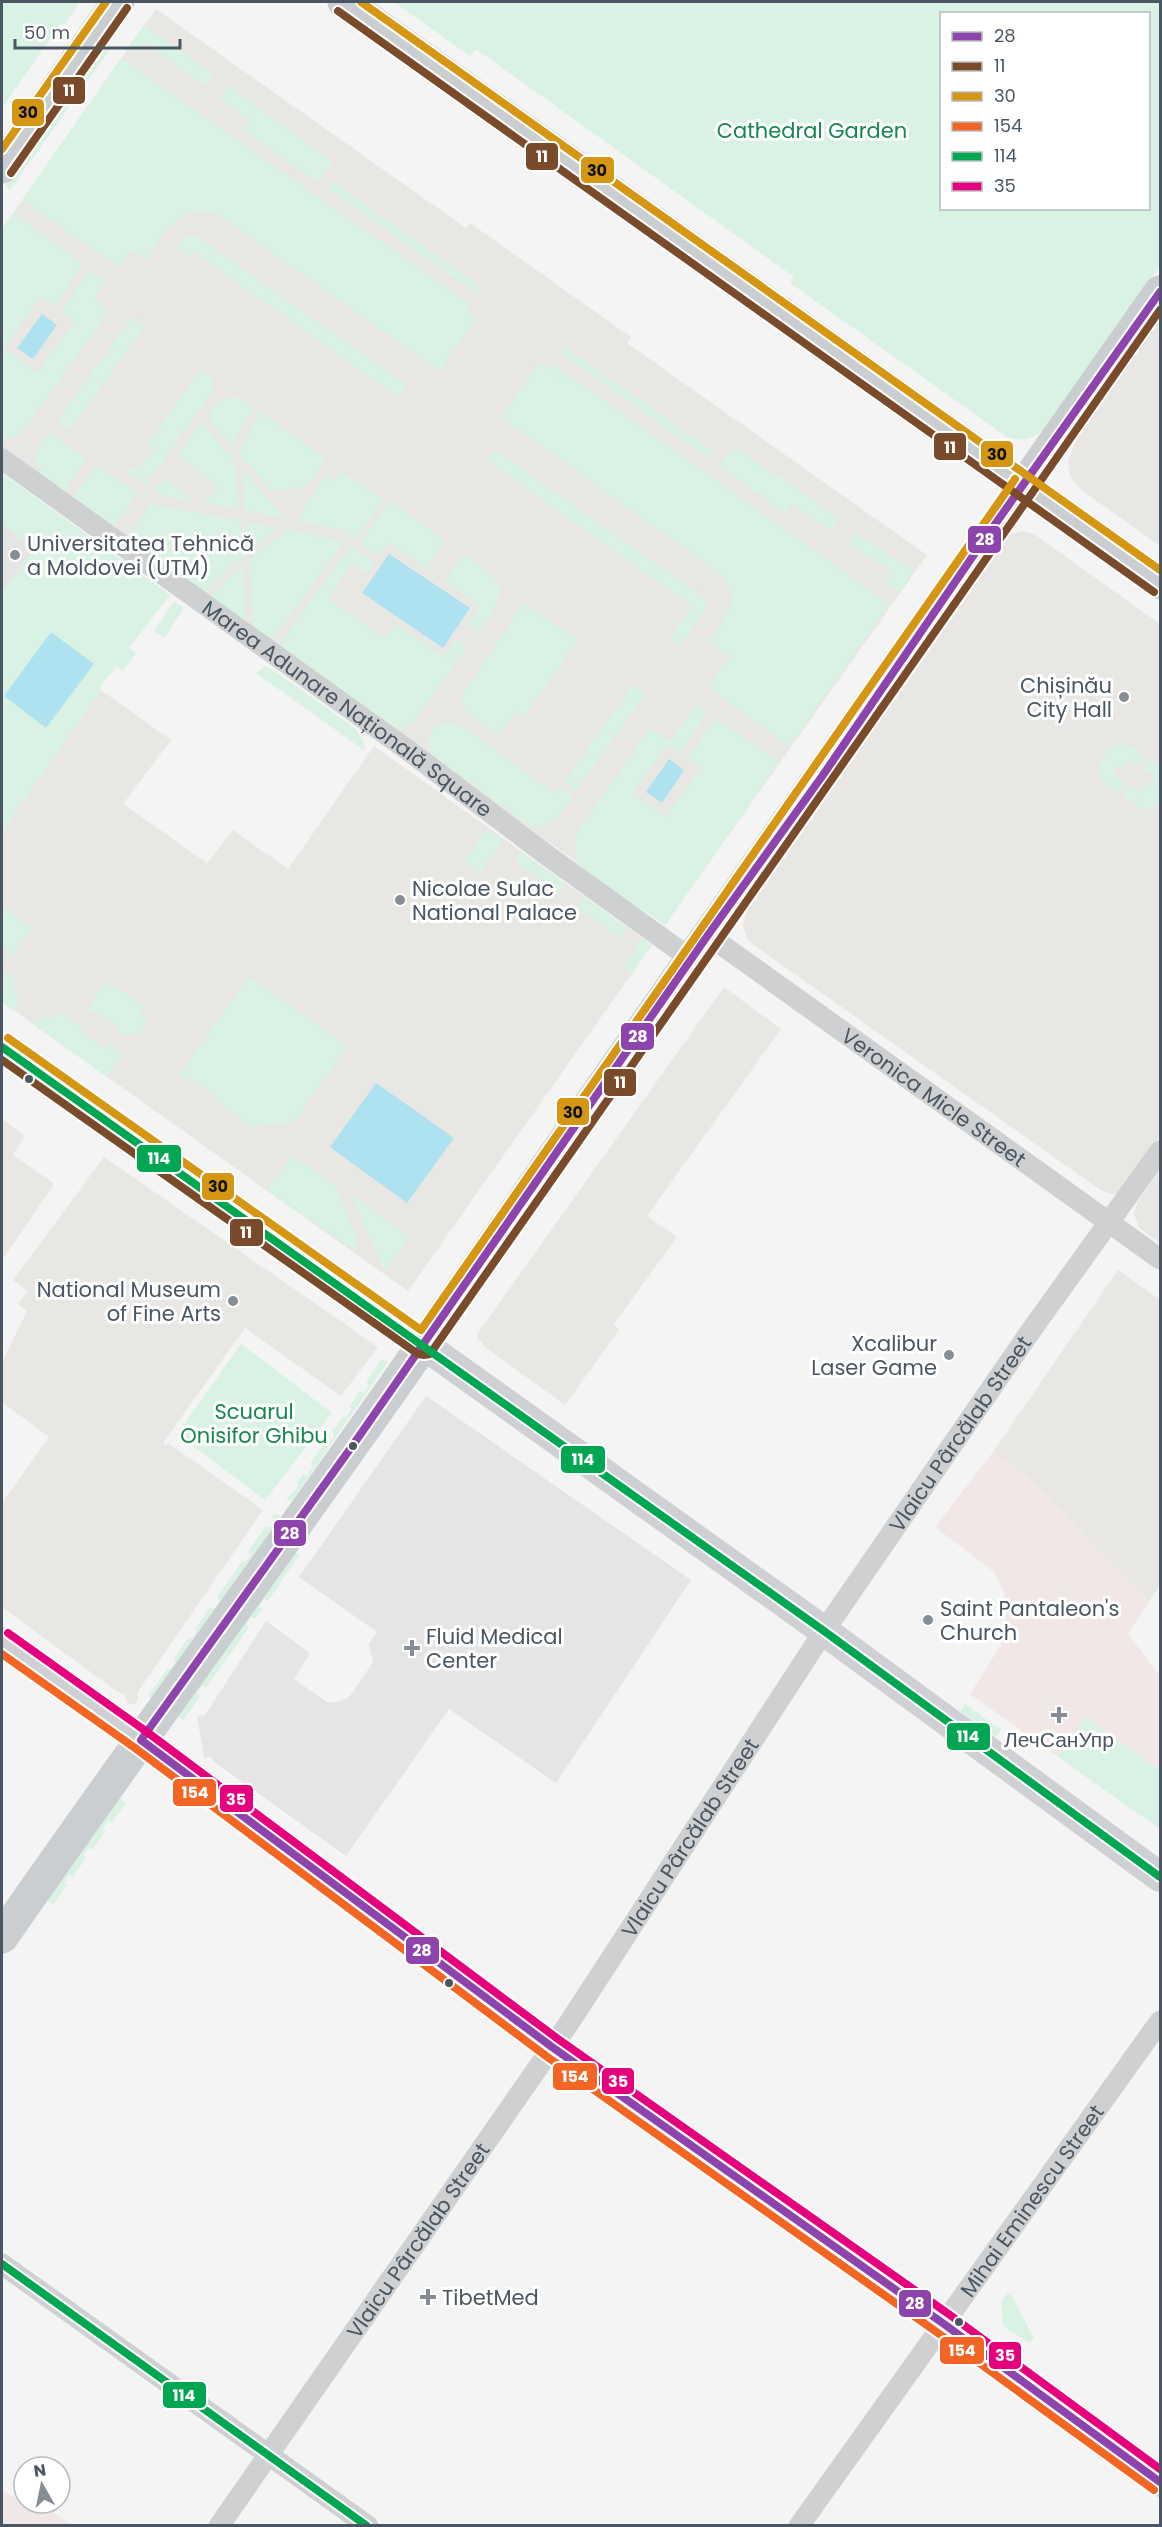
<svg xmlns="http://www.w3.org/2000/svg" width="1162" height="2527" font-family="Poppins,sans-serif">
	<rect width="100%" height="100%" fill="#f4f4f4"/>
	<!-- commercial -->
	<path fill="#e8e7e3" d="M156,9L466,228L470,223L631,337L627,343L927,555L665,925L38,479L2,448V229Z
		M1160,320V546L1080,489L1070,476L1068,461L1076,439Z
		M1022,531L1034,534L1160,624V1136L1122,1190L1114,1195L1102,1191L748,941L743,926L746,909L1010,534Z
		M101,690L171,740L123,804L207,863L233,830L288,869L374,746L652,945L408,1291L2,1002V831Z
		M724,987L781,1029L647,1216L677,1237L614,1324L619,1330L565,1405L482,1345L483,1343L477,1338L478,1333Z
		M2,1119L25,1136L13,1155L53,1183V1186L2,1260Z
		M104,1157L378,1347L341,1396L245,1328L163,1443L166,1446L168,1443L263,1510L137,1693L138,1699L135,1704H130L126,1701L125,1695L115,1690L2,1607V1503L49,1437L2,1402V1362L27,1311L18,1304L27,1291L13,1280Z
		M1160,1170V1243L1139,1228L1134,1214L1138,1201Z
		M1118,1270L1160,1300V1585L1149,1602L1024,1474L993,1452Z"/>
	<!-- education -->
	<path fill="#e6e5e6" d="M2,474L57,515L2,594Z
		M426,1396L691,1580L556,1783L449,1709L346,1856L213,1761L212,1757L204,1758L197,1716L205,1715L266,1621L310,1653L294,1679L328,1703L342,1701L350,1696L373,1662L369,1644L377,1632L299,1577Z"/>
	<!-- medical -->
	<path fill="#f1e7e6" d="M993,1452L1024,1474L1149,1602L1128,1634L1160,1676V1829L970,1694L1001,1645L1006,1615L1004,1592L994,1572L935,1527Z
		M19,2489L24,2493V2503H39L72,2525H2V2490L13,2497Z"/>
	<!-- green -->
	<path fill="#d9f2e3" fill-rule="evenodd" d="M2,2H80L64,25L61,23L2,108Z
		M394,2H1160V266L1044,429C1033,439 1022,442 1007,437L790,283L794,277L476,49L470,56ZM942,14H1148V208H942Z
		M144,25L213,74L204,86L145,43L138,53L129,46Z
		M104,47L109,51L10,190L6,186Z
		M121,58L471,305L467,311L476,319L439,371L217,214C176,203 166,232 146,260L131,250L118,267L22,200Z
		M229,85L333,162L318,182L242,130L250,120L219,98Z
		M334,182L478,285L475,289L480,293L478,295L328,189Z
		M12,213L83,264L54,306L41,296L4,348L37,373L75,321L62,311L90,270L106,281L94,298L110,310L23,431L15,438L2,441V229Z
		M193,235L198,237L407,385L399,398L194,252L189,258L176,248L186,237Z
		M132,317L145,326L70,430L57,421Z
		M564,346L714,452L709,459L560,353Z
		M540,362L549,369L554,364L561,369L557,374L560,377L564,372L889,604L789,747L708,687L730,656L709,641C723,620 742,601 723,576L501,417Z
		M200,370L213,379L214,389L146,485L125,471L134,467L139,469L154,449L148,444Z
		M239,397L253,406L234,443V450L209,418C213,402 223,396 239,397Z
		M260,411L325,459L308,486L271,491L242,457L240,448Z
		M201,422L234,461L239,509L203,503L219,486L178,457Z
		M49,432L86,458L63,493C36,471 27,464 49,432Z
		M734,446L773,475L775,472L839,519L831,530L791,504L785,513L719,466Z
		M495,450L702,596L706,601L705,610L680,646L669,639L692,606L487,461Z
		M96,465L137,493L111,530L70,501Z
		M242,469L285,518L244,510Z
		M341,471L384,499L356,539L341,530L296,520L326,475L334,481Z
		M2,473L170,595L129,648L136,653L123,671L116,666L112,674L110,673L100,688L101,690L2,831V594L36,545H31L2,524Z
		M164,479L192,499L190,502L153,492Z
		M390,501L445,541L426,569L389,542L378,556L360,543Z
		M150,504L240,521L244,555L203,594L134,543L133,530Z
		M245,522L279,528L249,551Z
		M287,529L344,542L270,643L253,630L249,559Z
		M856,532L913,571L899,592L885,582L892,572L848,543Z
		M350,545L375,563L367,574L352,564L328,599L385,639L396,624L443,657L455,640L467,647L413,723L404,729L394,727L277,648Z
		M464,554C508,585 509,588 478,632L467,624L480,606L445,581Z
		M242,565L247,625L208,598Z
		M174,601L184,608L164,638L154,631Z
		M524,603L578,640L525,716L516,710L499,735C484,725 463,716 461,696Z
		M264,667L270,668L355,728L364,742L365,751L256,673Z
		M633,685L646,693L576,791L564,782Z
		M696,704L708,712L680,752L667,744L632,794L666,817L701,767L688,758L715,718L779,762L665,925L589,875C574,862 572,850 578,831L650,728L670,742Z
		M446,722L461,725L554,793L560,787L573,796C562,813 554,829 531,826L434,756C425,742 428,726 446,722Z
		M1123,742L1146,756L1139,766L1129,759L1124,768L1119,765L1113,774L1125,784L1119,794L1103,782L1097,769L1112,745Z
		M1150,758L1160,766V802C1147,816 1135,805 1123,796L1129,787L1138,793L1145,785L1148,787L1155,777L1142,768Z
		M486,829L503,840L480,873L464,862Z
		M522,852L566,884L559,894L515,862Z
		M584,897L628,928L621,938L577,907Z
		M2,907L32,928L12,956L7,953L9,949L2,944Z
		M642,938L652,945L632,973L623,967Z
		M2,970L17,980L14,991L20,1000L13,1011L2,1002Z
		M249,977L347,1046L294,1122L251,1127L212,1099L214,1095L190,1078L187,1081L179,1075Z
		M107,981L144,1006L139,1014L148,1021L140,1032L122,1035L117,1031L119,1028L95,1011L92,1014L87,1010Z
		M61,1013L83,1028L81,1032L105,1049L109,1044L123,1054L107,1077L35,1026L42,1016L52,1018Z
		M292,1156L336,1186L358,1241L354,1249L266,1190Z
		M351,1195L409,1237L385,1271Z
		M241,1344L332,1413L265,1500L177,1434Z
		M382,1359L388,1362L291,1502L286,1499L299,1486L297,1483L303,1474L307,1476L313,1466L310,1464L326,1441L329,1442L335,1434L332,1432L344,1415L346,1417L352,1409L349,1407L360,1391L363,1393L369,1385L366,1382Z
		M276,1513L281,1517L153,1700L148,1696L168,1668L171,1669L176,1661L174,1658L189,1637L192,1639L197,1631L195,1629L210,1607L214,1609L220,1600L217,1597L243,1560L246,1562L251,1554L248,1552L266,1526L270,1528L275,1520L272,1517Z
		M293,1550L299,1555L268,1601L264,1599L259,1606L263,1609L255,1619L251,1617L246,1625L249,1627L206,1688L202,1686L197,1694L200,1696L183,1721L178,1716Z
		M965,1704L1001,1730L996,1737L960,1711Z
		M1085,1717L1160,1770V1829L1058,1757Z
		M119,1798L126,1803L111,1823L108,1821L103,1829L105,1831L92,1850L89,1848L83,1856L86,1858L73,1877L69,1875L64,1883L67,1885L53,1905L47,1900Z
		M1008,2293L1012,2296L1034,2338L1030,2343L1003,2326L1001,2302Z"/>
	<!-- water -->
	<path fill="#aee2f0" d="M42,314L57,325L33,359L17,348Z
		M389,554L470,608L443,648L362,593Z
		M51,632L94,664L46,728L4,696Z
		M669,759L684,770L662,803L646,792Z
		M376,1083L454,1138L407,1203L330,1147Z"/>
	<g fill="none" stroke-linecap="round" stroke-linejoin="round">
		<!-- street -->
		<g stroke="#ced0d2" stroke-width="21">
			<path id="s1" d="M2,459L409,751L548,856L691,959"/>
			<path id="s2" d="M708,935L1160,1259"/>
			<path d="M2,1047L424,1345"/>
			<path d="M2,2264L368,2526"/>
			<path id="s3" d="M219,2526L569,2023L824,1631L1030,1332L1160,1151"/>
			<path id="s4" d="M799,2526L1160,2021"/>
		</g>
		<!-- secondary -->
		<path stroke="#ced0d4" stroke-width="30" d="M424,1345L824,1631L1160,1877
			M2,1642L141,1740L552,2047L944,2324L1160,2482"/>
		<!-- primary -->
		<path stroke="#caced1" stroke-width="33" d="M344,2L1160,583
			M2,167L118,2
			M2,1937C117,1771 237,1608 354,1443C473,1276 588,1105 707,937C858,722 1009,507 1160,292"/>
		<defs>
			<path id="bus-1" d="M1160,292L986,537L823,775L708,935L353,1445L141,1740L552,2047L944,2324L1160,2482"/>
			<path id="bus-2" d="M338,11L1154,592
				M11,173L127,8
				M2,1060L418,1354L424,1355L430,1354L1160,310"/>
			<path id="bus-3" d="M361,2L1160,570
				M2,149L106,2
				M8,1038L421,1330L1015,479"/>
			<path id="bus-4" d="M2,1654L135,1748L546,2056L938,2333L1154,2490"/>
			<path id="bus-5" d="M2,1047L824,1631L1160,1877
				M2,2264L367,2526"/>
			<path id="bus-6" d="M8,1633L147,1732L558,2039L950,2315L1160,2469"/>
		</defs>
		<!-- bus-1 casing -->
		<use href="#bus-1" stroke="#fff" stroke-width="12"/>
		<!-- bus-2 casing -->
		<use href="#bus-2" stroke="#fff" stroke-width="12"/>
		<!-- bus-3 casing -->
		<use href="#bus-3" stroke="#fff" stroke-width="12"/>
		<!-- bus-4 casing -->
		<use href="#bus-4" stroke="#fff" stroke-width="12"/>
		<!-- bus-5 casing -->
		<use href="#bus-5" stroke="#fff" stroke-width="12"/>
		<!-- bus-6 casing -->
		<use href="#bus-6" stroke="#fff" stroke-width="12"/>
		<!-- bus-1 -->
		<use href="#bus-1" stroke="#8e44ad" stroke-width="8"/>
		<!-- bus-2 -->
		<use href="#bus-2" stroke="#7a4b2a" stroke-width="8"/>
		<!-- bus-3 -->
		<use href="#bus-3" stroke="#d49613" stroke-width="8"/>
		<!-- bus-4 -->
		<use href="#bus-4" stroke="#f26522" stroke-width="8"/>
		<!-- bus-5 -->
		<use href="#bus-5" stroke="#00a651" stroke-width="8"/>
		<!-- bus-6 -->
		<use href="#bus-6" stroke="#e5007d" stroke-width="8"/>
	</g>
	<!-- markers -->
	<g fill="#868d94" stroke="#fff" stroke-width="2">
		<circle cx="15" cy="555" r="6"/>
		<circle cx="1124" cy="697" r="6"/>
		<circle cx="400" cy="900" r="6"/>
		<circle cx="233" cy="1301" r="6"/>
		<circle cx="949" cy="1355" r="6"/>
		<circle cx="928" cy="1620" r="6"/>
		<path d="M409 1639h6v6h6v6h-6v6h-6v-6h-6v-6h6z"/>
		<path d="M1056 1706h6v6h6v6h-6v6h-6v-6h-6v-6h6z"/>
		<path d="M425 2288h6v6h6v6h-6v6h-6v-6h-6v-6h6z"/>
	</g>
	<g fill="#4a5661" stroke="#fff" stroke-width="2">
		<circle cx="29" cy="1079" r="5"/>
		<circle cx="353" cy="1446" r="5"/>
		<circle cx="449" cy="1983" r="5"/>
		<circle cx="959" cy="2322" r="5"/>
	</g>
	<g text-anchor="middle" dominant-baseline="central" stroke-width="6" stroke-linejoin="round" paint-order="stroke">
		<!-- park labels -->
		<g font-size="21" fill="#17864f" stroke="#fff">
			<text x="812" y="130">Cathedral Garden</text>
			<text x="254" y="1411">Scuarul<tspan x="254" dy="24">Onisifor Ghibu</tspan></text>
		</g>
		<!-- poi labels -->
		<g font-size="21" fill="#4a5661" stroke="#fff" text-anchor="start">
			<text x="27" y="543">Universitatea Tehnică<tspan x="27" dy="24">a Moldovei (UTM)</tspan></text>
			<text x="1112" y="685" text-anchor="end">Chișinău<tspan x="1112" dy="24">City Hall</tspan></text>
			<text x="412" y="888">Nicolae Sulac<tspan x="412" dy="24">National Palace</tspan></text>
			<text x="221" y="1289" text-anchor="end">National Museum<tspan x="221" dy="24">of Fine Arts</tspan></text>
			<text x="937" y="1343" text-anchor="end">Xcalibur<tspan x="937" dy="24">Laser Game</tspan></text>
			<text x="940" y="1608">Saint Pantaleon's<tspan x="940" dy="24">Church</tspan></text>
			<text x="426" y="1636">Fluid Medical<tspan x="426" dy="24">Center</tspan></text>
			<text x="1059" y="1739" text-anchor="middle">ЛечСанУпр</text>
			<text x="442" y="2297">TibetMed</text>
		</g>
		<!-- street labels -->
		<g font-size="21" fill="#4a5661" stroke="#fff">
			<text stroke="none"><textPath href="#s1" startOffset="426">Marea Adunare Națională Square</textPath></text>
			<text stroke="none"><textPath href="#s2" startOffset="278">Veronica Micle Street</textPath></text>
			<text stroke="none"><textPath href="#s3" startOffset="1320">Vlaicu Pârcălab Street</textPath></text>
			<text stroke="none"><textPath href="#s3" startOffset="834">Vlaicu Pârcălab Street</textPath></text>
			<text stroke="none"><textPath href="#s4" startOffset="400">Mihai Eminescu Street</textPath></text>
			<text stroke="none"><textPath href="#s3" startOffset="348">Vlaicu Pârcălab Street</textPath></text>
		</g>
	</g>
	<g stroke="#fff" stroke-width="2">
		<rect x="52" y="76" width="34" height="29" rx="6" fill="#7a4b2a"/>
		<rect x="11" y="98" width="34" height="29" rx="6" fill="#d49613"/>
		<rect x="525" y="142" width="34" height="29" rx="6" fill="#7a4b2a"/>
		<rect x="580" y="156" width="35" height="28" rx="6" fill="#d49613"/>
		<rect x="933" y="432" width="34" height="29" rx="6" fill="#7a4b2a"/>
		<rect x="980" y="440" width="34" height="28" rx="6" fill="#d49613"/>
		<rect x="967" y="525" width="35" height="29" rx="6" fill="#8e44ad"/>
		<rect x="620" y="1022" width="35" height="29" rx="6" fill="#8e44ad"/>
		<rect x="603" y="1068" width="34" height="29" rx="6" fill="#7a4b2a"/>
		<rect x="556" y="1097" width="34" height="29" rx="6" fill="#d49613"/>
		<rect x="136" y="1144" width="46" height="29" rx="6" fill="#00a651"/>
		<rect x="201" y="1172" width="34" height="29" rx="6" fill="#d49613"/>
		<rect x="229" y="1218" width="35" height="29" rx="6" fill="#7a4b2a"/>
		<rect x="560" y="1445" width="46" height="29" rx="6" fill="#00a651"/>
		<rect x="273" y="1519" width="34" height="28" rx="6" fill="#8e44ad"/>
		<rect x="946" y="1722" width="45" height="29" rx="6" fill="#00a651"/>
		<rect x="172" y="1778" width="45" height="29" rx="6" fill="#f26522"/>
		<rect x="219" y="1784" width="35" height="29" rx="6" fill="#e5007d"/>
		<rect x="405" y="1936" width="35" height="29" rx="6" fill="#8e44ad"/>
		<rect x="552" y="2062" width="46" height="29" rx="6" fill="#f26522"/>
		<rect x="601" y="2067" width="34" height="28" rx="6" fill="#e5007d"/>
		<rect x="898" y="2289" width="34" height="29" rx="6" fill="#8e44ad"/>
		<rect x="939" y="2336" width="46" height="29" rx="6" fill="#f26522"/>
		<rect x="988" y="2341" width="34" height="29" rx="6" fill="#e5007d"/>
		<rect x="162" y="2381" width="45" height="28" rx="6" fill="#00a651"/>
	</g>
	<g font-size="16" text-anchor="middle" font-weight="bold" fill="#fff">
		<text x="69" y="96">11</text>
		<text x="542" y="162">11</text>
		<text x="950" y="453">11</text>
		<text x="985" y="545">28</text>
		<text x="638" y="1042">28</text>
		<text x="620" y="1088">11</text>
		<text x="159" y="1164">114</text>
		<text x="246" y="1238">11</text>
		<text x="583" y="1465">114</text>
		<text x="290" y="1539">28</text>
		<text x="968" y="1742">114</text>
		<text x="195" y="1798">154</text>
		<text x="236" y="1805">35</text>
		<text x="422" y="1956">28</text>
		<text x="575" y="2082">154</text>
		<text x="618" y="2087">35</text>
		<text x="915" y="2309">28</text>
		<text x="962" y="2356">154</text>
		<text x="1005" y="2361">35</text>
		<text x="184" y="2401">114</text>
	</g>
	<g font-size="16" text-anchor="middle" font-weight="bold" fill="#111">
		<text x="28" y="118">30</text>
		<text x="597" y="176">30</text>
		<text x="997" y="460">30</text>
		<text x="573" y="1118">30</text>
		<text x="218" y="1192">30</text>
	</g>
	<!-- border -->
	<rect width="1162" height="2527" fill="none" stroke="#4a5661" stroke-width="6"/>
	<!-- legend -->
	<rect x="940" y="12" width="210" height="198" fill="#ffffff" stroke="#b7bbc0" stroke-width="1.5"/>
	<rect x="952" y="32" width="30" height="9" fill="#8e44ad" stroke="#b7bbc0" stroke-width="1.5"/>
	<text x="994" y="42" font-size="18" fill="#4a5661">28</text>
	<rect x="952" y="62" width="30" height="9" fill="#7a4b2a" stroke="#b7bbc0" stroke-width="1.5"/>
	<text x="994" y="72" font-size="18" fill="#4a5661">11</text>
	<rect x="952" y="92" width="30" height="9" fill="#d49613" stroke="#b7bbc0" stroke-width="1.5"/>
	<text x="994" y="102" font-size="18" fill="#4a5661">30</text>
	<rect x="952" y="122" width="30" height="9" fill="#f26522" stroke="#b7bbc0" stroke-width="1.5"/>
	<text x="994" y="132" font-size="18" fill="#4a5661">154</text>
	<rect x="952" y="152" width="30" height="9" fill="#00a651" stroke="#b7bbc0" stroke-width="1.5"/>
	<text x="994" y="162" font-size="18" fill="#4a5661">114</text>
	<rect x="952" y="182" width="30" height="9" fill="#e5007d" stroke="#b7bbc0" stroke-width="1.5"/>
	<text x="994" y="192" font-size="18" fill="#4a5661">35</text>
	<!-- north arrow -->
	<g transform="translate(42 2485) rotate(351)"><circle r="28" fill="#ffffff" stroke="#b7bbc0" stroke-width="1.5"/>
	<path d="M0-4.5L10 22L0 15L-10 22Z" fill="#868d94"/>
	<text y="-9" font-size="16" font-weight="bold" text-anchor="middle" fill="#4a5661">N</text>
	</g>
	<!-- scale -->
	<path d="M15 39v9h165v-9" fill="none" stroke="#4a5661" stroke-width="3"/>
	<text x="24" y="39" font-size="18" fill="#4a5661" stroke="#ffffff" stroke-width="4.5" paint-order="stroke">50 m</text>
</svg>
